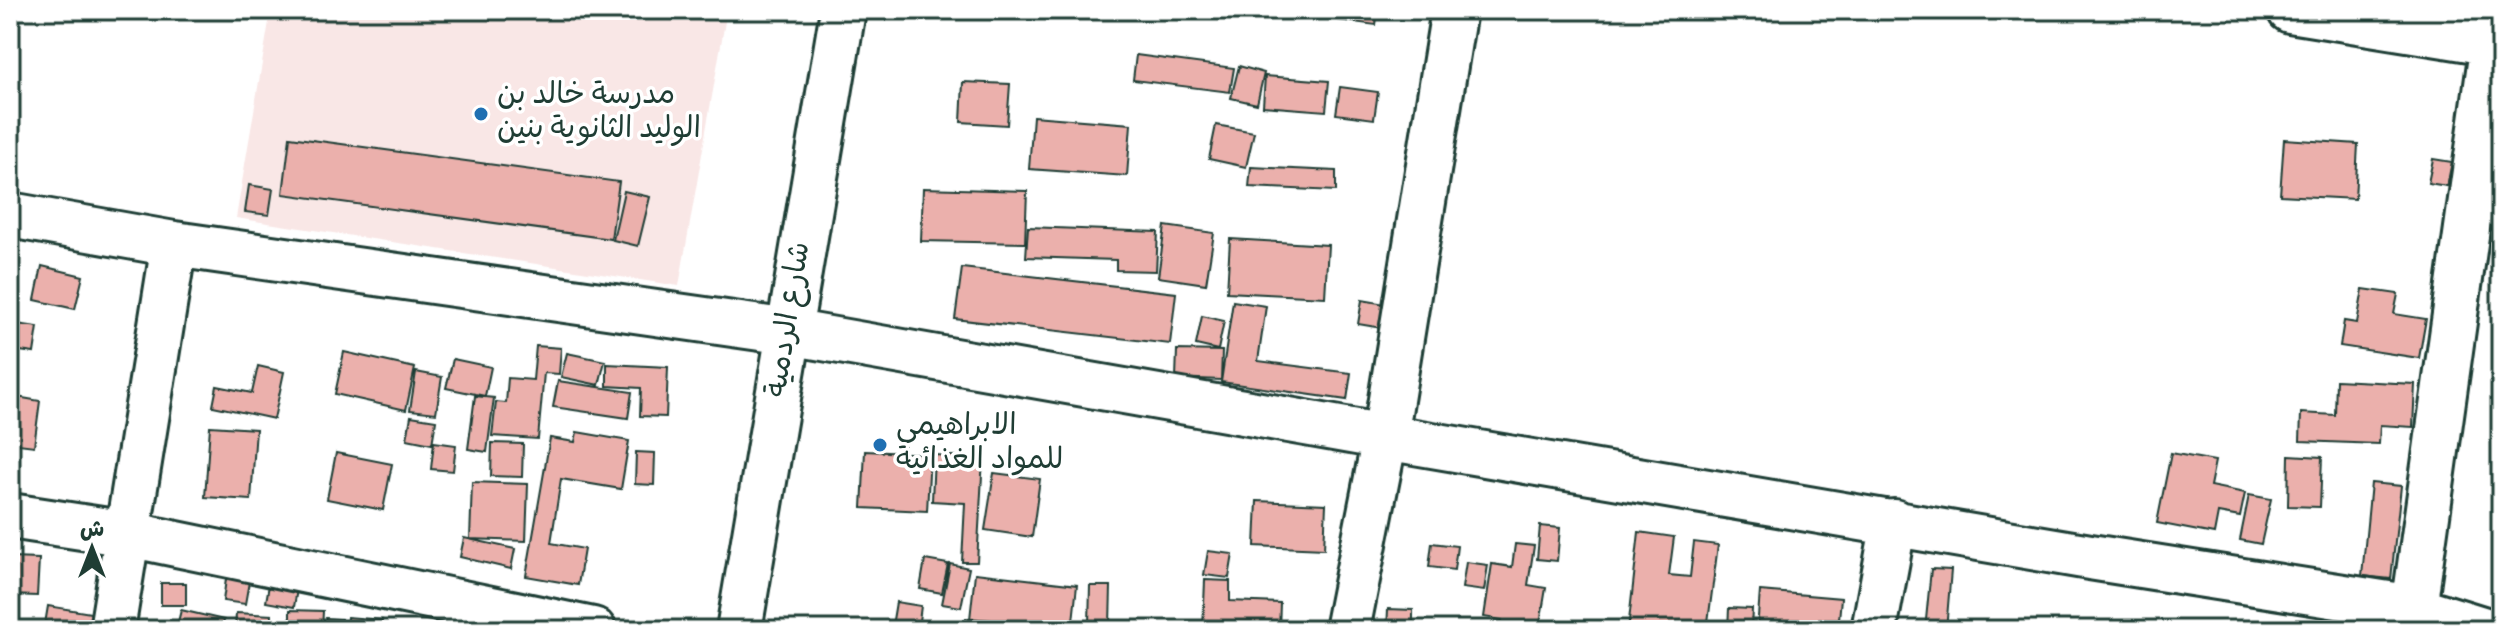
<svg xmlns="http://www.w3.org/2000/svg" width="2511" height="640" font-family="Dekko,'Playpen Sans Arabic',sans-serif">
	<rect width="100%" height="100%" fill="#fff"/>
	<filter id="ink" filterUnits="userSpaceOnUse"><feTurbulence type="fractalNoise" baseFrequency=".0125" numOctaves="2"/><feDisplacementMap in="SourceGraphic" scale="16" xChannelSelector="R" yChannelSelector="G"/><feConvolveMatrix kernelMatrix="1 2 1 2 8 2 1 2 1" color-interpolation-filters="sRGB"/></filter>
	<g filter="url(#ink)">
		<!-- built -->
		<path fill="#f9e7e6" d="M271,10H727L679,286L236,218Z"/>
		<!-- building -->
		<path fill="#ebb0ac" stroke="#1f3d34" stroke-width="2" d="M1199,10H1234V17H1199Z
			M1330,10H1378L1376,25L1329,19Z
			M1136,55L1234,68L1230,92L1133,80Z
			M1239,66L1264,73L1257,104L1231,98Z
			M1265,76L1329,81L1326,111L1263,106Z
			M963,82L1010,84L1007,125L961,122Z
			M1340,87L1378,92L1374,119L1336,114Z
			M1033,116L1131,124L1127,176L1029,169Z
			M1216,125L1254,132L1246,167L1209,159Z
			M290,137L619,182L611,239L283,194Z
			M2284,139L2358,144L2355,199L2280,195Z
			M2433,159L2452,162L2447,186L2428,183Z
			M1251,167L1336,171V191L1249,187Z
			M249,185L273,189L269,215L245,212Z
			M923,188L1027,191L1025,243L921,241Z
			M624,191L650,197L638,246L613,240Z
			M1165,226L1214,233L1206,284L1158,277Z
			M1028,227L1158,232L1156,271L1116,270V260L1026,257Z
			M1230,239L1328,245L1325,297L1227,292Z
			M42,266L83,276L75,309L35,300Z
			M962,268L1176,293L1170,344L955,319Z
			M2363,289L2398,294L2394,314L2426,319L2419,358L2340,346L2344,321L2357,323Z
			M1362,300L1391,305L1388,329L1358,324Z
			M1233,301L1266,306L1258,361L1351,373L1347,400L1221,382Z
			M1202,316L1224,321L1218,350L1196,345Z
			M17,324L38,327L34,353L13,350Z
			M536,346L561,348L559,374L544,373L538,439L492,436L496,402L506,403L508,378L533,380Z
			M1177,350L1222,351L1221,380L1176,378Z
			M344,352L415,368L406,410L335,394Z
			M567,353L605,361L599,385L561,377Z
			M453,359L491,367L485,396L446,388Z
			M607,364L668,367L666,417L640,416L641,388L607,386Z
			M258,366L284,372L274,419L213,406L217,386L252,393Z
			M416,372L442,377L436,413L410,410Z
			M2336,380L2415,384L2413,427L2380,425L2379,444L2300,441L2301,413L2335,415Z
			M558,381L632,392L628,418L553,407Z
			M475,396L494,398L487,452L468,449Z
			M17,397L40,401L34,446L10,443Z
			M411,416L436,420L432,444L407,439Z
			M210,426L256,429L251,500L205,497Z
			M577,432L629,441L621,489L561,479L551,543L584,549L578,585L526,576L550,438L575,442Z
			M434,442L456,445L453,471L431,469Z
			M492,443L523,444L522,477L491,476Z
			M865,451L930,454L927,511L862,508Z
			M636,452L655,453L654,485L635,484Z
			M336,453L392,464L383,510L327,499Z
			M2171,453L2215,461L2210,486L2245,493L2240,517L2218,513L2214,534L2157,523Z
			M934,455L983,458L977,562H962L965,503L932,501Z
			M2289,455L2322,457L2320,507L2288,506Z
			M994,473L1040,479L1032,537L985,530Z
			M472,482L528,484L526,541L470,539Z
			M2371,483L2401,486L2391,579L2362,576Z
			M2249,495L2271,499L2261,544L2240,540Z
			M1257,501L1326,504L1324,549L1255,546Z
			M1540,526L1560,528L1557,561L1537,559Z
			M1639,532L1674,537L1669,575L1690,577L1694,542L1718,545L1707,630H1628Z
			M464,538L515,549L511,569L460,557Z
			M1432,543L1457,546L1454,570L1429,567Z
			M1515,544L1534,546L1528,585L1546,588L1539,630L1523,628L1522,630H1501L1502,620L1484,617L1492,564L1512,567Z
			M1208,551L1233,554L1229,578L1204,575Z
			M10,558L39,559L37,596L10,595Z
			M925,560L948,564L942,593L920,589Z
			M1466,562L1488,565L1484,591L1462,588Z
			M950,564L969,568L961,607L942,604Z
			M1931,569L1951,570L1946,630H1925Z
			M227,572L250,576L245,604L223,601Z
			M975,573L1077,585L1072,630L970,619Z
			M270,579L298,583L294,607L266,602Z
			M1205,580L1230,581V601L1280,603L1279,630H1203Z
			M161,583H186V605H161Z
			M1090,586H1111L1110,625L1089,624Z
			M1760,591L1841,598L1838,630H1757Z
			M896,602L921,606L918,629L892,626Z
			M48,606L91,613L89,630H44Z
			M1729,608L1752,609L1751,630H1728Z
			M1388,609L1413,610V630H1387Z
			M181,610L224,620L222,630H176Z
			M290,610L323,611L322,630H290Z
			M236,613L272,615L271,630H235Z
			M347,617L382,620L381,630H346Z
			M326,618L341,619L340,630H325Z
			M966,618L991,620V630H965Z"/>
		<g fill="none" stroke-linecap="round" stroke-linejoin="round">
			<defs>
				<path id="minor" d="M2290,10L2501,44
					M10,215L174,244L789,332L1385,437L2090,557L2414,608L2485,630
					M10,516L128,534L593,630
					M112,630L174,244
					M739,630L843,10
					M1347,630L1385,437L1454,10
					M1874,630L1894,522
					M2411,630L2493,42"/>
			</defs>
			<!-- minor casing -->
			<use href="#minor" stroke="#1f3d34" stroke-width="50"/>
			<!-- minor -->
			<use href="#minor" stroke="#fff" stroke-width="44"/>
		</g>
	</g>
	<!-- markers -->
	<g fill="#1f6fb2" stroke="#fff" stroke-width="3">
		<circle cx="481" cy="114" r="8"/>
		<circle cx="880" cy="445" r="8"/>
	</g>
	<g text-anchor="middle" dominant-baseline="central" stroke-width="7" stroke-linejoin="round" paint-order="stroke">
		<!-- poi labels -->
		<g font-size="30" fill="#1f3d34" stroke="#fff" text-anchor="start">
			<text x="497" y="97">مدرسة خالد بن<tspan x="497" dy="34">الوليد الثانوية بنين</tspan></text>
			<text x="896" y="428">الابراهيمي<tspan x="896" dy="34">للمواد الغذائية</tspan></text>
		</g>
		<!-- street labels -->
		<g font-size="30" fill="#1f3d34" stroke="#fff">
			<text transform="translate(791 320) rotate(-81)">شارع الردمية</text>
		</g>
	</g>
	<!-- margin -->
	<rect width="2511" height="640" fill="none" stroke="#fff" stroke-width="40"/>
	<rect x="20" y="20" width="2471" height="600" fill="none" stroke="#1f3d34" stroke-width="3" filter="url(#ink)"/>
	<!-- north arrow -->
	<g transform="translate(92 548)" stroke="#ffffff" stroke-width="6" paint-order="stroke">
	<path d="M0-6L14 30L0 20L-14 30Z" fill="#1f3d34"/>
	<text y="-12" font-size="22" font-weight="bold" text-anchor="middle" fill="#1f3d34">ش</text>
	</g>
</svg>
